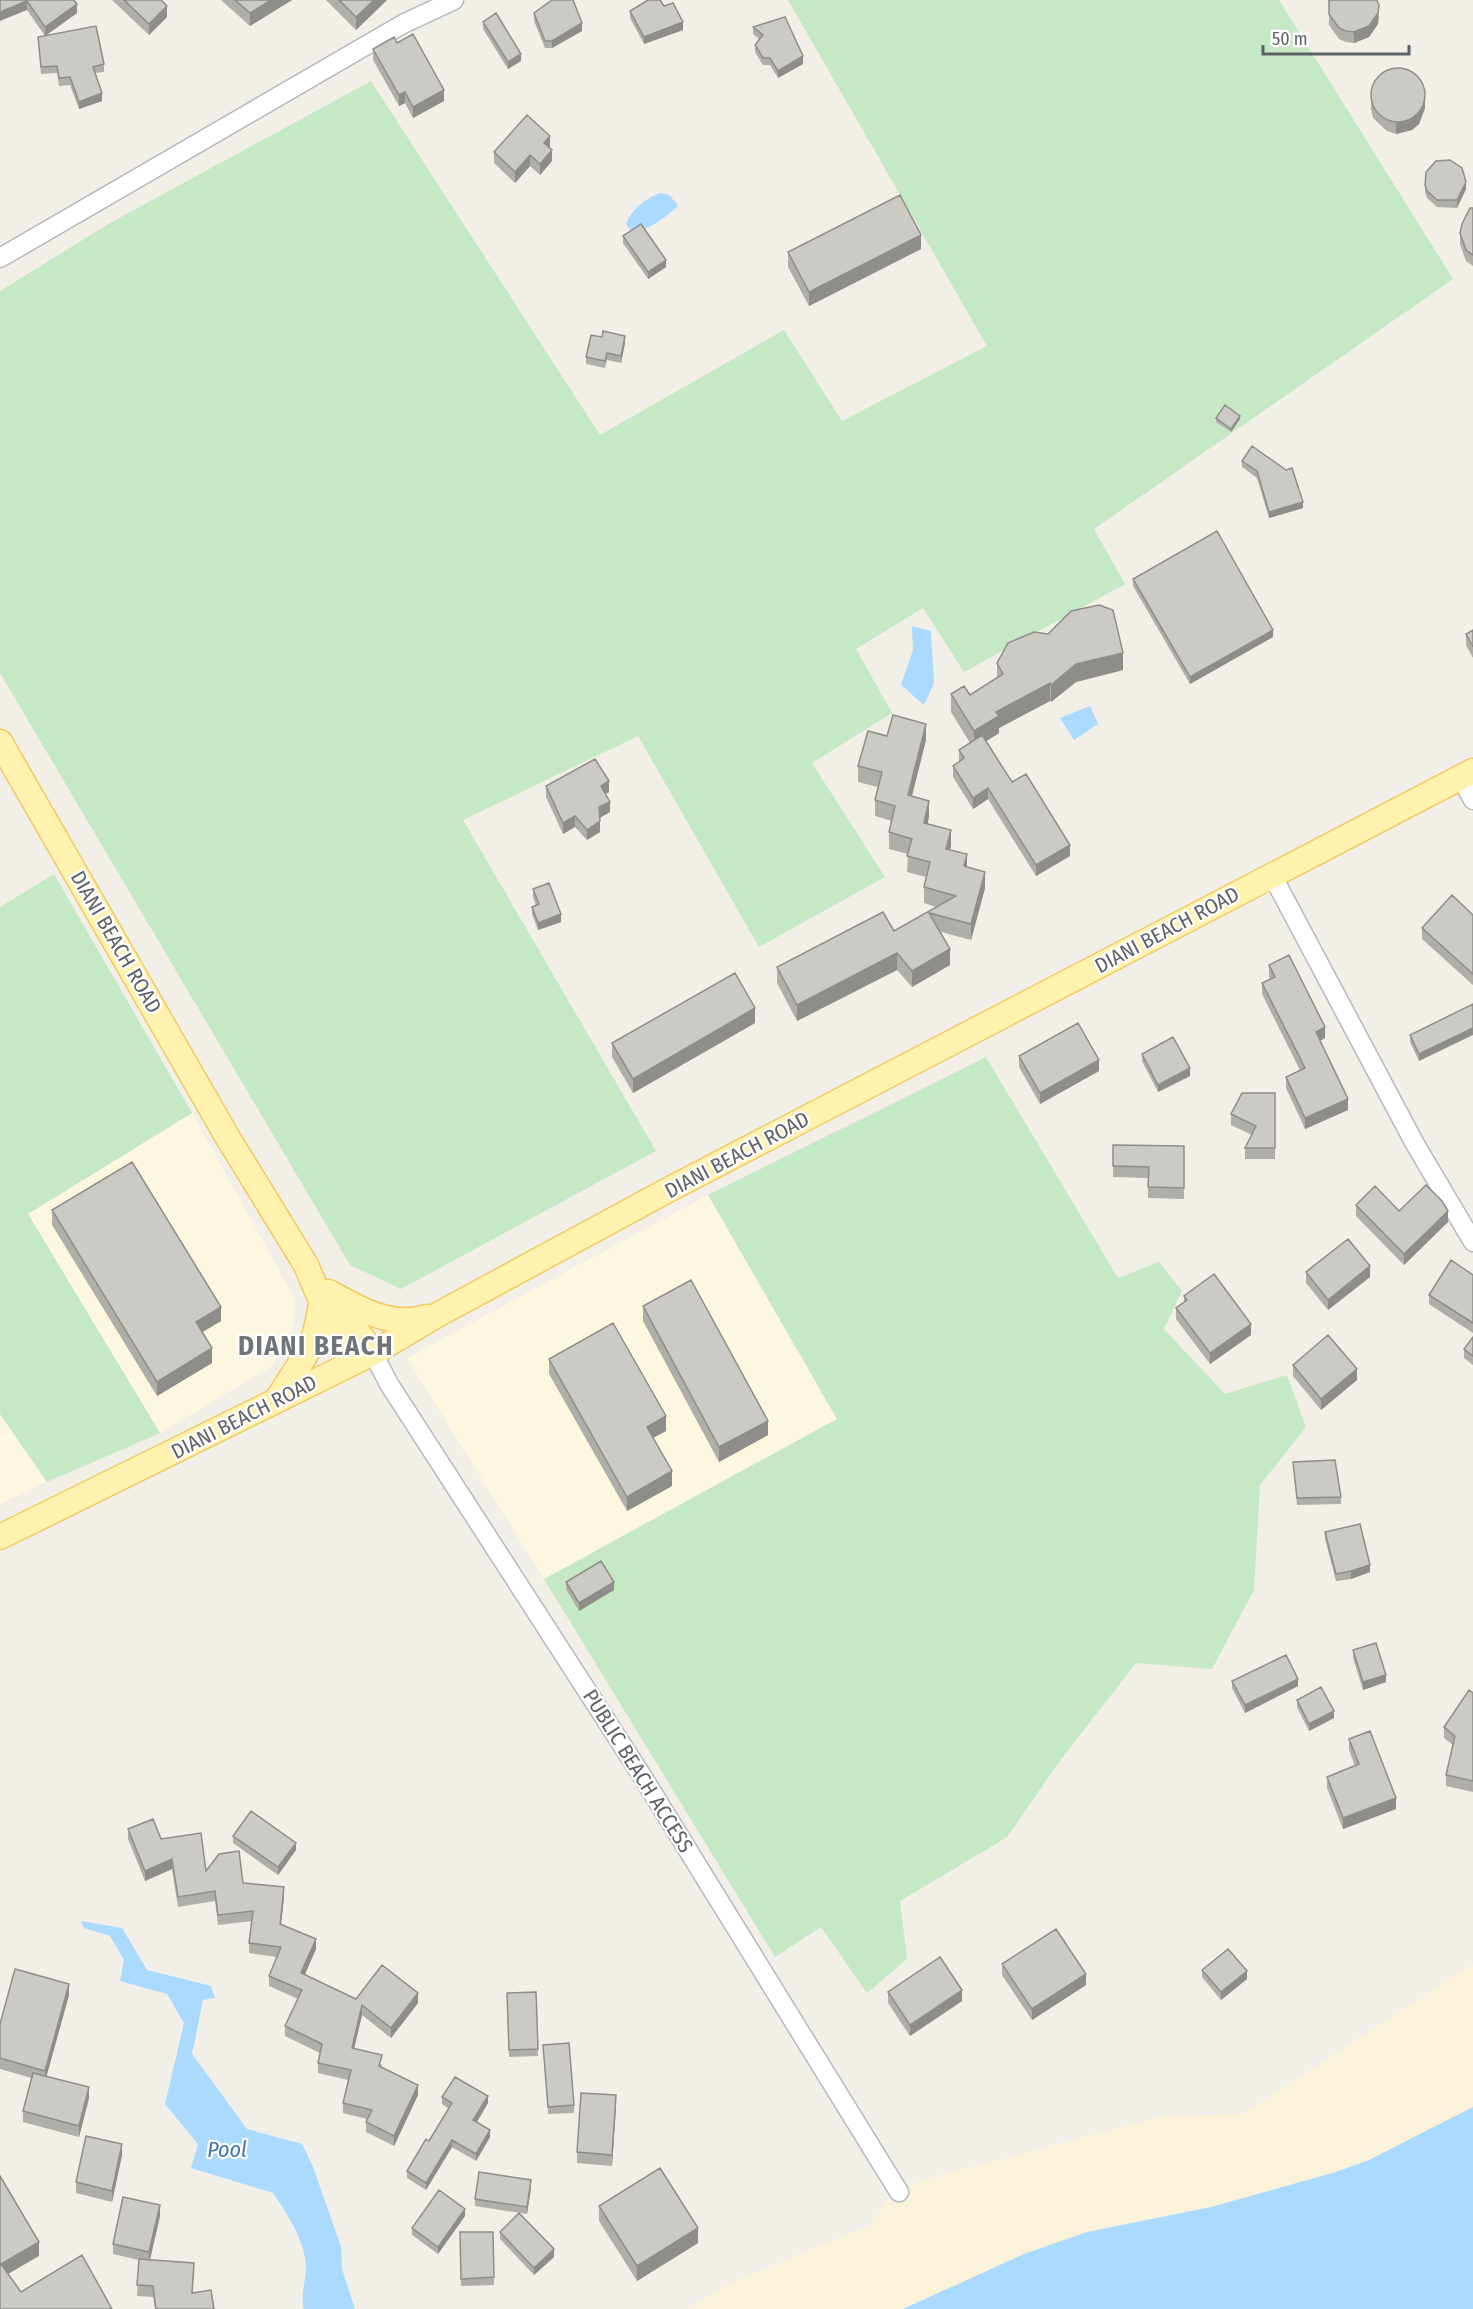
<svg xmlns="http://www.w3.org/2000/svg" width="1473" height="2309" font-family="'Fira Sans Condensed',sans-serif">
	<rect width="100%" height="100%" fill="#f1efe8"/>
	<!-- commercial -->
	<path fill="#fef7e0" d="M192,1113L295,1299L292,1331L272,1366L160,1433L28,1214Z
		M708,1195L837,1419L544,1579L407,1358Z
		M0,1414L47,1482L0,1504Z"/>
	<!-- green -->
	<path fill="#c5e8c5" d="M788,0H1279L1453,279L1094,529L1125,584L964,672L923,608L856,649L892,713L812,763L885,877L759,947L638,736L463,820L656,1151L401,1289L350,1265L0,673V291L110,223L371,81L600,435L784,330L842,421L987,346Z
		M54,874L192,1113L28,1214L160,1433L47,1482L0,1414V907Z
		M986,1057L1118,1278L1159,1262L1182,1291L1164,1329L1225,1394L1287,1375L1306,1427L1260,1485L1254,1590L1212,1669L1136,1663L1059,1762L1007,1837L900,1901L907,1959L867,1993L821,1927L775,1957L544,1579L837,1419L708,1195Z"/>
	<!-- sand -->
	<path fill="#fbf3d9" d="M1473,1964V2107L1369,2160L1336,2172L1211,2207L1087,2232L1024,2254L903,2309H688L730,2283L870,2225L887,2201L920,2181L1163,2116L1243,2114Z"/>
	<!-- water -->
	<path fill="#aadaff" d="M661,193L669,195L677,204V207C664,218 649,231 631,231L626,224C631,210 647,197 661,193Z
		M912,626L931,631L934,683L924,705L901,685L913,650Z
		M1090,706L1098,724L1074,740L1060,718Z
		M81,1921L122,1928L147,1970L211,1986L215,1998L203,2000L192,2054L247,2129L302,2144L313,2167L341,2247L342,2269L355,2309H304C300,2295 306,2281 306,2267C305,2240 287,2214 273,2193L191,2168L198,2144L165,2104L184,2023L167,1994L120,1981L124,1960L110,1936L84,1928Z
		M1473,2107V2309H903L1024,2254L1087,2232L1211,2207L1336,2172L1369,2160Z"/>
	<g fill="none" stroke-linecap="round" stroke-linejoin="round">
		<defs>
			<path id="minor" d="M0,258L403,24L454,0
				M1461,778L1473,800
				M1272,875L1415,1144L1473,1242
				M373,1353L389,1384L644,1779L899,2192"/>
			<path id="major" d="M0,742L228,1138L306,1265L330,1322L352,1363
				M329,1292C359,1309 391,1328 427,1317
				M334,1299L373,1353
				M278,1398L305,1356L315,1334L322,1301
				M0,1537L373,1353L439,1314L670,1189L1473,771"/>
		</defs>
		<!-- minor casing -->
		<use href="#minor" stroke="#b5b8bc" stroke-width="21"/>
		<!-- major casing -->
		<use href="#major" stroke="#f2c960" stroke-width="27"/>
		<!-- minor -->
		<use href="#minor" stroke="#fff" stroke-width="18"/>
		<!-- major -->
		<use href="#major" stroke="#fff2af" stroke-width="24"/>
	</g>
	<!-- wall -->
	<path fill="#afaea9" d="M0,0H74L77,13L45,36L27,10Z
		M112,0H161L167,17L149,35Z
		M221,0H292L250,26Z
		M326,0H387L356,30Z
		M1329,0L1379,16L1378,24L1369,37L1354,43L1346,42L1339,39L1329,25Z
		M664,6L683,30L644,44L630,18V11Z
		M534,13L582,31L552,48H545L534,21Z
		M483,22L521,61L508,69L483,29Z
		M753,27L803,64L778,78L770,65H763L755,52V45L759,39L753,34Z
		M38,37L104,64V72L95,73L102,101L79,109L70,85L59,86L57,73L41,74Z
		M397,43L444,101L413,118L405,103L399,106L373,60V49Z
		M1371,98L1425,108L1419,124L1412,130L1396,134L1387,131L1373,118L1371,109Z
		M550,147L549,148L552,161L540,175L530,166L515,183L494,163V152Z
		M1425,185L1466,189L1457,208L1437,207L1427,198L1425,192Z
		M1473,208V266L1466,261L1460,244V233Z
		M623,236L666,267L648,279L623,243Z
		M921,249L809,306L788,267V252Z
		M602,337L625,343L621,363L607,360L605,368L586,364V357Z
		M1216,418L1240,419L1231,432L1216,422Z
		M1252,446L1303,508L1269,518L1257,478L1242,467V461Z
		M1133,579L1273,637L1190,684L1133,586Z
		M1473,630V658L1466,645V634Z
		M997,663L1123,670L1076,682L1051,702L1050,701L999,728V733L986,741L1012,782L1070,856L1036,876L988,799L973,809L953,777V766L959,762V750L970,743L951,712V694L970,695L997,678Z
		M926,740L912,796L929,817L927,824L951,846L950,850L967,867L985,888L971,940L941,932L950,965L912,987L897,970L797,1021L777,983V967L894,931L936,907L924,903V887L926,877L907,872L908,854L889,849V832L892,821L875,816V800L878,787L858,782V766Z
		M546,786L609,792L605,794L610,812L600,818V832L587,840L575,827L563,834L546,797Z
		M533,889L561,922L538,930L532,914V907L536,905L533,897Z
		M1473,915V985L1422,939V928Z
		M1269,965L1325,1038L1320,1040L1348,1110L1305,1129L1286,1088V1077L1300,1070L1262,994V983L1270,979L1269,976Z
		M1473,1004L1419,1061L1410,1042V1035Z
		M755,1023L633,1093L612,1057V1043Z
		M1142,1054L1190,1076L1158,1092L1142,1061Z
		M1019,1056L1099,1071L1040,1104L1019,1067Z
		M1275,1093V1159H1245V1148L1252,1135L1231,1125V1114Z
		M1184,1146V1199L1148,1198V1178L1113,1177V1166Z
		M1356,1205L1399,1211L1448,1222L1404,1265L1356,1216Z
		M52,1210L221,1321L202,1332L212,1363L157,1396L52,1225Z
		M1306,1272L1370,1277L1328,1310L1306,1283Z
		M1473,1275V1333L1429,1304V1295Z
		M1184,1296L1251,1335L1210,1364L1176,1319V1308L1184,1302Z
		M643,1306L768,1435L719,1462L643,1321Z
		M1473,1337V1365L1464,1358V1349Z
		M549,1359L666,1431L653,1438L672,1486L627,1511L549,1374Z
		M1293,1365L1357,1380L1321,1410L1293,1376Z
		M1293,1462L1341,1497V1504L1297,1505Z
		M1325,1532L1370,1572L1351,1579L1336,1581L1325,1539Z
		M566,1582L614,1590L579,1611L566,1589Z
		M1353,1650L1386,1682L1363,1690L1353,1658Z
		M1232,1681L1298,1686L1245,1713L1232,1688Z
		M1473,1693V1792L1446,1786V1775L1453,1745L1444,1738V1727Z
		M1297,1700L1334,1718L1309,1731L1297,1707Z
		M1349,1739L1396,1809L1343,1829L1327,1788V1777L1355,1766L1349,1750Z
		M128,1829L161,1839L206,1871L284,1897L281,1924L316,1949L305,1974L356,1999L418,2003L391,2038L362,2015L354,2048L382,2065V2067L418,2095L394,2146L366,2132V2122L367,2119L343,2113V2103L348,2080L318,2073V2063L320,2053L285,2036V2026L298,1999L269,1986V1976L277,1957L249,1953V1943L252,1921L218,1925L215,1901L178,1907L172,1869L145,1881L128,1839Z
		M233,1836L296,1850L278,1875L233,1843Z
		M1002,1964L1086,1985L1032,2020L1002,1975Z
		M1202,1970L1247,1979L1221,2000L1202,1977Z
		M536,1992L538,2056L509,2057L507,1993Z
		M888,1992L962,2001L910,2036L888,2003Z
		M69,1995L46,2076L89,2098L79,2137L23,2122V2111L32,2078L0,2069V2024Z
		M543,2045L574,2105V2113L548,2114Z
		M442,2097L488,2103L477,2122L490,2137L476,2161L452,2147L426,2190L407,2178V2171L429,2141L449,2109L442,2104Z
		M616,2106L612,2166L577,2163V2152Z
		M122,2155L112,2202L76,2193V2182Z
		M531,2188L527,2214L475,2206V2199Z
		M599,2206L698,2243L637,2281L599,2221Z
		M160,2216L150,2260L194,2274L192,2293L214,2309H155L153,2297L137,2296L139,2260L113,2254V2244Z
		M465,2216L438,2254L412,2235V2228Z
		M460,2232H493L494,2285L461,2286Z
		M500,2232L554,2257L534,2275L500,2239Z"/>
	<!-- shaded-wall -->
	<path fill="#8f8d8a" d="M271,0H292L250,26V13Z
		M374,0H387L356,30V17Z
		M27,1V10L0,21V12Z
		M77,4V13L45,36V27Z
		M1379,5L1378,24L1369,37L1354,43V32Z
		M167,6V17L149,35V24Z
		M683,22V30L644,44V37Z
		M582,23V31L552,48V41Z
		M521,54V61L508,69V62Z
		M803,56V64L778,78V71Z
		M444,90V101L413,118V107Z
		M405,92V103L399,106V95Z
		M102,93V101L79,109V102Z
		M1425,97V108L1419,124L1412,130L1396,134V123Z
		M550,136V147L544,154V143Z
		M552,150V161L540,175V164Z
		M530,155V166L515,183V172Z
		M1466,182V189L1457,208V200Z
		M921,235V249L809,306V292Z
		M666,260V267L648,279V272Z
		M625,336V343L621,363V356Z
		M1240,416V419L1231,432V429Z
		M1303,502V508L1269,518V512Z
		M1273,630V637L1190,684V677Z
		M1123,653V670L1076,682L1051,702V685L1076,664Z
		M1050,683V701L999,728V733L974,749V731L996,712Z
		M926,724V740L908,811V795Z
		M609,781V792L601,797V786Z
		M988,788V799L973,809V798Z
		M929,801V817L924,839V823Z
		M610,802V812L599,818V807Z
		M575,816V827L563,834V823Z
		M600,821V832L587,840V830Z
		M951,830V846L946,865V849Z
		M1070,845V856L1036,876V865Z
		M967,854V871L964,866Z
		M985,872V888L971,940V924Z
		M561,914V922L538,930V923Z
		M950,949V965L912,987V971Z
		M897,953V970L797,1021V1005Z
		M755,1008V1023L633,1093V1079Z
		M1325,1027V1038L1316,1043V1032Z
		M1473,1028V1035L1419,1061V1054Z
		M1099,1060V1071L1040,1104V1093Z
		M1190,1068V1076L1158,1092V1085Z
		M1348,1099V1110L1305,1129V1118Z
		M1448,1211V1222L1404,1265V1254Z
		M1370,1266V1277L1328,1310V1300Z
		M221,1307V1321L196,1336V1322Z
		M1251,1324V1335L1210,1364V1353Z
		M212,1348V1363L157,1396V1382Z
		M1357,1369V1380L1321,1410V1399Z
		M666,1416V1431L647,1441V1427Z
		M768,1421V1435L719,1462V1447Z
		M672,1471V1486L627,1511V1497Z
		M1370,1565V1572L1351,1579V1571Z
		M614,1582V1590L579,1611V1603Z
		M1386,1675V1682L1363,1690V1682Z
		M1298,1679V1686L1245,1713V1705Z
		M1334,1711V1718L1309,1731V1724Z
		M1396,1798V1809L1343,1829V1818Z
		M296,1843V1850L278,1875V1867Z
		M172,1859V1869L145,1881V1871Z
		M284,1887V1897L280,1934V1924Z
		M316,1939V1949L301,1983V1973Z
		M1247,1971V1979L1221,2000V1992Z
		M1086,1974V1985L1032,2020V2009Z
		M69,1984V1995L45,2082V2071Z
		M962,1990V2001L910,2036V2025Z
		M418,1993V2003L391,2038V2028Z
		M362,2005V2015L352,2058V2048Z
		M418,2085V2095L394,2146V2136Z
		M89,2087V2098L79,2137V2126Z
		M616,2095V2106L612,2166V2155Z
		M488,2096V2103L473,2128V2120Z
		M490,2130V2137L476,2161V2154Z
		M452,2140V2147L426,2190V2183Z
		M122,2144V2155L112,2202V2191Z
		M531,2180V2188L527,2214V2207Z
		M160,2205V2216L149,2263V2252Z
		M465,2209V2216L438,2254V2247Z
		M698,2228V2243L637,2281V2266Z
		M39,2242V2256L1,2278V2264Z
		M554,2249V2257L534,2275V2268Z"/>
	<!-- building -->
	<path fill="#cccac5" stroke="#8f8d8a" stroke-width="1.5" d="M0,0H74L77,4L45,27L27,1L0,12Z
		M124,0H161L167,6L149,24Z
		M235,0H271L250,13Z
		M339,0H374L356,17Z
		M552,0H573L582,23L552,41H545L534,13Z
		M648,0H660L664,6L673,3L683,22L644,37L630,11Z
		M1329,0H1377L1379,5L1378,13L1369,26L1354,32L1346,31L1339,28L1329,14Z
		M496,13L521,54L508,62L483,22Z
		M785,17L803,56L778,71L770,58H763L755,45L763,35L753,27Z
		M96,26L104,64L93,67L102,93L79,102L70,77L59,78L57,66L41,67L38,37Z
		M413,34L444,90L413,107L405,92L399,95L373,49L394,37L397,43Z
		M1371 95a27 27 0 1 1 54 0a27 27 0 1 1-54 0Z
		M527,115L550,136L544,143L552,150L540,164L530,155L515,172L494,152Z
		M1450,160L1462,168L1466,182L1457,200H1437L1427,191L1425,185L1426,172L1436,161Z
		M900,195L921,235L809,292L788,252Z
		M1470,208H1473V255L1466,250L1460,233L1462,224Z
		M641,224L666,260L648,272L623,236Z
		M603,331L625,336L621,356L607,353L605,361L586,357L591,335L602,337Z
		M1225,405L1240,416L1231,429L1216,418Z
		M1252,446L1286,470L1292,468L1303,502L1269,512L1257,471L1242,461Z
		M1217,531L1273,630L1190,677L1133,579Z
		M1099,605L1113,610L1123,653L1076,664L1051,685L1050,683L996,712L999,716L974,731L951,694L964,686L970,695L1003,674L997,663L1008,643L1034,632L1048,634L1071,611Z
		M1473,630V647L1466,634Z
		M893,715L926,724L908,795L929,801L924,823L951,830L946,849L967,854L964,866L985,872L971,924L929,913L950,949L912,971L897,953L797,1005L777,967L883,912L894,931L956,896L924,887L930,862L907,856L912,839L889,832L895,806L875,800L882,772L858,766L868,731L887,736Z
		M982,735L1012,782L1026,774L1070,845L1036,865L988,788L973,798L953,766L964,758L959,750Z
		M595,759L609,781L601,786L610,802L599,807L600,821L587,830L575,816L563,823L546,786Z
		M549,883L561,914L538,923L532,907L539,904L533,889Z
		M1452,895L1473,915V974L1422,928Z
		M1289,955L1325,1027L1316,1032L1348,1099L1305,1118L1286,1077L1305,1068L1262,983L1275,977L1269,965Z
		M735,973L755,1008L633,1079L612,1043Z
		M1473,1004V1028L1419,1054L1410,1035Z
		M1078,1023L1099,1060L1040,1093L1019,1056Z
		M1173,1037L1190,1068L1158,1085L1142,1054Z
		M1242,1093H1275V1148H1245L1256,1126L1231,1114Z
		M1113,1145L1184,1146V1188L1148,1187L1149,1167L1113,1166Z
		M132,1162L221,1307L196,1322L212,1348L157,1382L52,1210Z
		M1426,1185L1442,1201L1448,1211L1404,1254L1356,1205L1375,1186L1399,1211Z
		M1348,1239L1370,1266L1328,1300L1306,1272Z
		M1451,1260L1473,1275V1323L1429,1295Z
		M1214,1274L1251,1324L1210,1353L1176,1308L1187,1300L1184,1296Z
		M691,1280L768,1421L719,1447L643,1306Z
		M613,1323L666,1416L647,1427L672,1471L627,1497L549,1359Z
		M1328,1335L1357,1369L1321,1399L1293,1365Z
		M1473,1337V1356L1464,1349Z
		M1335,1460L1341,1497L1297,1498L1293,1462Z
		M1360,1524L1370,1565L1351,1571L1336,1574L1325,1532Z
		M601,1561L614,1582L579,1603L566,1582Z
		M1376,1643L1386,1675L1363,1682L1353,1650Z
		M1286,1655L1298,1679L1245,1705L1232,1681Z
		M1321,1687L1334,1711L1309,1724L1297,1700Z
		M1469,1690L1473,1693V1781L1446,1775L1455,1736L1444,1727Z
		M1370,1731L1396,1798L1343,1818L1327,1777L1359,1764L1349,1739Z
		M251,1811L296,1843L278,1867L233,1836Z
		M153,1819L161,1839L201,1833L206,1871L219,1854L239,1851L243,1883L284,1887L280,1924L316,1939L301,1973L356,1999L382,1965L418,1993L391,2028L362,2005L352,2048L382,2055L379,2066L418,2085L394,2136L366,2122L372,2110L343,2103L351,2070L318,2063L322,2044L285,2026L302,1990L269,1976L281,1947L249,1943L253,1911L218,1915L215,1891L178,1897L172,1859L145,1871L128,1829Z
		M1056,1929L1086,1974L1032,2009L1002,1964Z
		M1228,1949L1247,1971L1221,1992L1202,1970Z
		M940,1957L962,1990L910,2025L888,1992Z
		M15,1969L69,1984L45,2071L0,2058V2024Z
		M536,1992L538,2049L509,2050L507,1993Z
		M569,2043L574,2105L548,2107L543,2045Z
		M33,2073L89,2087L79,2126L23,2111Z
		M455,2077L488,2096L473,2120L490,2130L476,2154L452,2140L426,2183L407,2171L426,2139L429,2141L452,2103L442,2097Z
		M581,2093L616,2095L612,2155L577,2152Z
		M86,2136L122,2144L112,2191L76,2182Z
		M660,2168L698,2228L637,2266L599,2206Z
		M479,2172L531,2180L527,2207L475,2199Z
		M0,2176L39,2242L1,2264L21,2292L82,2255L112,2309H0Z
		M439,2190L465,2209L438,2247L412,2228Z
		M123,2197L160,2205L149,2252L113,2244Z
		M519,2213L554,2249L534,2268L500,2232Z
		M460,2232H493L494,2277L461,2279Z
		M139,2259L194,2263L192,2293L211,2290L214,2309H156L153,2286L137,2285Z"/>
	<g text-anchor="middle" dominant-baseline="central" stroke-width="4.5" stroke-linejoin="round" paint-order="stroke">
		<!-- street labels -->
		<g font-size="21" fill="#5f6368" stroke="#fff">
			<text transform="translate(1167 930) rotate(-28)">DIANI BEACH ROAD</text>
			<text transform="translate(116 942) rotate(60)">DIANI BEACH ROAD</text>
			<text transform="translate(737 1155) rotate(-28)">DIANI BEACH ROAD</text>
			<text transform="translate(244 1417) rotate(-27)">DIANI BEACH ROAD</text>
			<text transform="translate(638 1771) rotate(58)">PUBLIC BEACH ACCESS</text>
		</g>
		<!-- water labels -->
		<g font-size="22" font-style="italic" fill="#4174aa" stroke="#fff">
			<text x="227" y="2149">Pool</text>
		</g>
		<!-- district labels -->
		<g font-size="27" font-weight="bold" letter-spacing="1.5" fill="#70757a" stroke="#fff">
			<text x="316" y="1346">DIANI BEACH</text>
		</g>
	</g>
	<!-- scale -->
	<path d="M1263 45v9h146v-9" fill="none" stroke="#5f6368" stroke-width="3"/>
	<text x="1272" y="45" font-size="18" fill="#5f6368" stroke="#ffffff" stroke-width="4.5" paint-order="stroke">50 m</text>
</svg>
